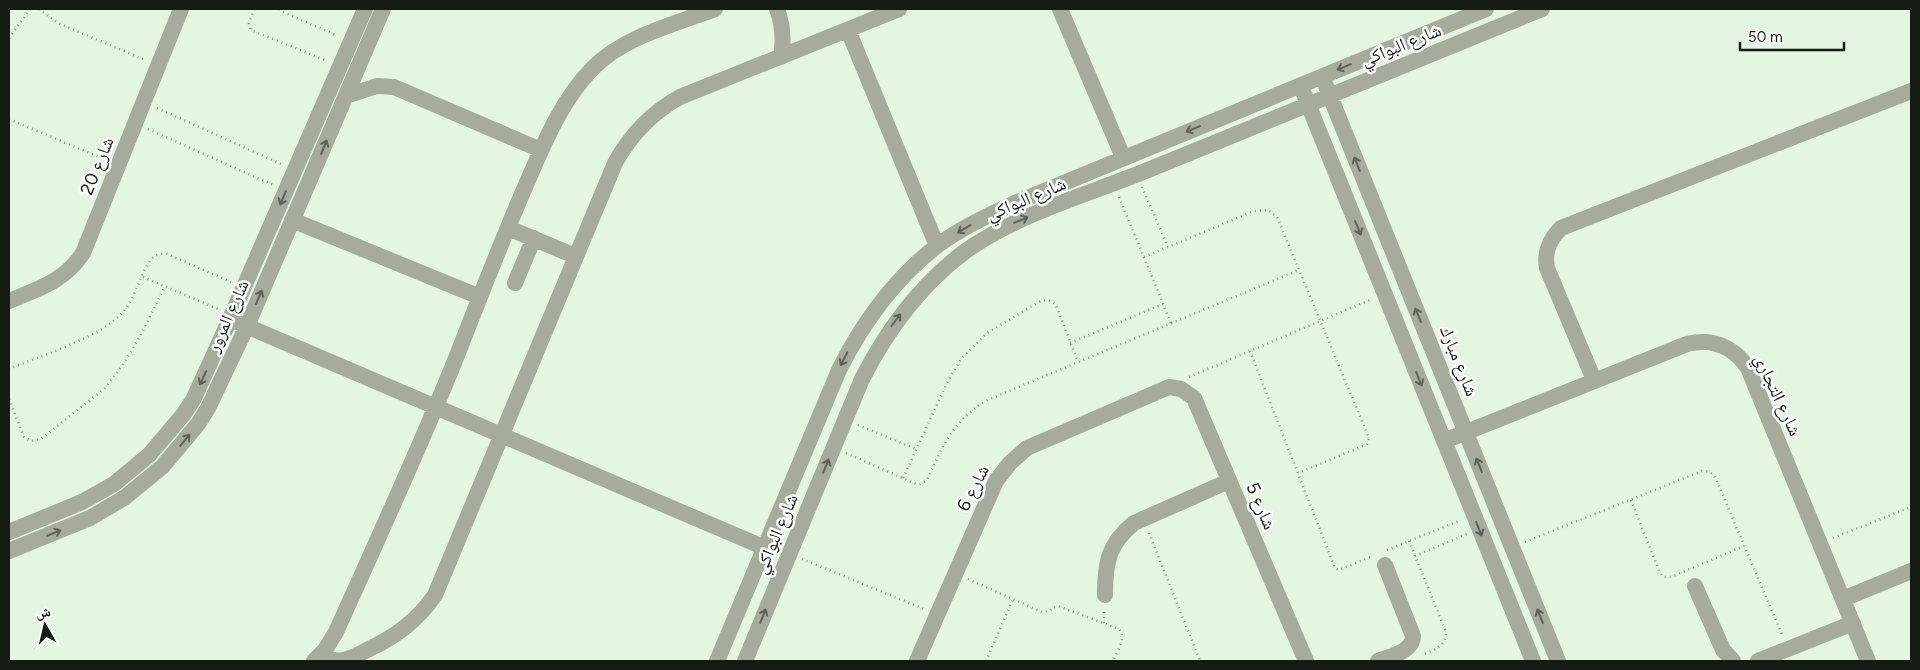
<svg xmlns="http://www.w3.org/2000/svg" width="1920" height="670" font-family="Figtree,'Noto Naskh Arabic',sans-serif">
	<rect width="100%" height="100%" fill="#e3f6e0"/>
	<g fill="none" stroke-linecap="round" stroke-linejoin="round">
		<!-- path -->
		<path stroke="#899686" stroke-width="2.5" stroke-dasharray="1 4" stroke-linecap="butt" d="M39,9L58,23L145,60
			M254,9L249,24L251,30L327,61
			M279,9L283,12L338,36
			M9,38L30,9
			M157,108L281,164
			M9,119L106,160
			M148,129L273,185
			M1142,187L1168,247
			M1119,197L1171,323
			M1144,257L1254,211L1268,210L1277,217L1369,438L1367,444L1363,446L1298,473
			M143,277L220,310
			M1070,343L1163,304
			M1250,351L1335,568L1339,570L1373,556
			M9,369C40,356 99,338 121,314C136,299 138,278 150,261C154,255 160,253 167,254L231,282
			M1189,377L1372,299
			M9,399L24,437L31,441L41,439L104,389C131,358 147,323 165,286
			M858,425L916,449
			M846,453L916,484H920L927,480C944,444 950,425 985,401L1299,270
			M903,478L949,379L961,359L987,333L1039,302C1046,299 1051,300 1056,305L1078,362
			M1631,500L1660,573L1664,577H1671L1744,546
			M1149,533L1200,661
			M1833,538L1911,507
			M1409,541L1446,632C1446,647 1434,650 1422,655
			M1525,542L1702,471C1709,471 1713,473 1716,479L1783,637
			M1387,550L1461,520
			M1415,556L1467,534
			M802,559L924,609
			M968,579L1042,612L1050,611L1052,608L1058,606L1119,629C1127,639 1117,651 1113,661
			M1104,623V609
			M986,661L1013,599"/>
		<!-- minor -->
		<path stroke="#a6ab9c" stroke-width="16" d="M777,9C783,25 784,40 781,57
			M1060,9L1123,157
			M848,30L937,246
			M1326,86L1558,661
			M1304,94L1533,661
			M346,96L377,86L394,87L541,150
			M292,220L480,297
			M508,228L575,256
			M515,283L534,238
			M9,301C38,289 65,281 83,253L181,9
			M237,322L763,547
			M1594,380L1547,268C1544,252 1549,240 1561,228L1911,91
			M1444,441L1687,344C1712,338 1733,346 1748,368L1868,661
			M9,532L82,502L114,484L149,455L183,415L193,400L230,319L365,9
			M9,551L90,518L124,498L162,467L198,424L208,408L247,326L383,9
			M1695,586L1723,650L1733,661
			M1105,595C1105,563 1108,544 1134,523L1229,481
			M1843,599L1911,571
			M320,656C338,665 351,659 367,650C395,637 417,621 435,595L615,163C631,134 651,113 680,97L899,9
			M314,661L325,650L336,632C376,543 417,454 454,363C476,307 498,250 522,194C541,151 559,102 593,68C625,36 673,25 715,9
			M717,661L839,370C863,322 894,279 938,245C961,228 988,215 1015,203L1486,9
			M745,661L862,379C887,330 918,287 963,253C1016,214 1087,195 1148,170C1279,116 1410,62 1542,9
			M917,661L996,481L1010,463L1027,448L1169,387L1181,389L1194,398L1306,661
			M1378,661C1390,656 1413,652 1413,636L1385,565
			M1758,661L1853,623"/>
	</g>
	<!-- one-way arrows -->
	<defs><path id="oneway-shaft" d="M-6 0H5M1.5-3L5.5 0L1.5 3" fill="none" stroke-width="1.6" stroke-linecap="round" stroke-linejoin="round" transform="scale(1.25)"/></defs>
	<g stroke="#5d6358">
		<use href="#oneway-shaft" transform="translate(1344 67) rotate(158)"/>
		<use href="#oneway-shaft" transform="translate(1193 129) rotate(158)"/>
		<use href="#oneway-shaft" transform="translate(324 147) rotate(-67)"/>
		<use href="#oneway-shaft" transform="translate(1357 164) rotate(-112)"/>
		<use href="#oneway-shaft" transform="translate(283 198) rotate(113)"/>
		<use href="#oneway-shaft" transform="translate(1021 220) rotate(-23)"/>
		<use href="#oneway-shaft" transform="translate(1358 228) rotate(68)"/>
		<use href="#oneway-shaft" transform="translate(964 229) rotate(149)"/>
		<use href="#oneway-shaft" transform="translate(259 297) rotate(-67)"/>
		<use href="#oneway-shaft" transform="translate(1418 315) rotate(-112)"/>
		<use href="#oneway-shaft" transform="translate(896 320) rotate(-53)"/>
		<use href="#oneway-shaft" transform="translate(844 359) rotate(117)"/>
		<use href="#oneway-shaft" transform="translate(203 378) rotate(115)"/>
		<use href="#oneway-shaft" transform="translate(1419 379) rotate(68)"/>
		<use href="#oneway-shaft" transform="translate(185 440) rotate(-51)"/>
		<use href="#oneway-shaft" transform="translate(1479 465) rotate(-112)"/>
		<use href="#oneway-shaft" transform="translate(826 466) rotate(-67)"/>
		<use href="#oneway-shaft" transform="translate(1479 529) rotate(68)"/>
		<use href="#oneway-shaft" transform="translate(54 533) rotate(-22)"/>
		<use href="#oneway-shaft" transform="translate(763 616) rotate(-68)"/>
		<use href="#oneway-shaft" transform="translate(1540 616) rotate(-112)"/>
	</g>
	<g text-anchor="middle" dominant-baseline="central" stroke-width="5" stroke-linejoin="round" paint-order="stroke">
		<!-- street labels -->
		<g font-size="18" fill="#141b13" stroke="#fff">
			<text transform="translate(1401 45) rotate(-22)">شارع البواكي</text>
			<text transform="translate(97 166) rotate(-68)">شارع 20</text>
			<text transform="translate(1026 199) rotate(-23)">شارع البواكي</text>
			<text transform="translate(228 316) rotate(-66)">شارع المرور</text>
			<text transform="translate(1459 361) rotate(68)">شارع مبارك</text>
			<text transform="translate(1778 395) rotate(65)">شارع التجاري</text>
			<text transform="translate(973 488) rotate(-63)">شارع 6</text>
			<text transform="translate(1261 506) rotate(67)">شارع 5</text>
			<text transform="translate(776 534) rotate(-67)">شارع البواكي</text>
		</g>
	</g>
	<!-- border -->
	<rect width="1920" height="670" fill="none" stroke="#141b13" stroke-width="20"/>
	<!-- north arrow -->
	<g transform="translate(45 625) rotate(352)" stroke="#ffffff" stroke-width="4" paint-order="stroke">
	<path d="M0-4L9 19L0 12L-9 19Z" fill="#141b13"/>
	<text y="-8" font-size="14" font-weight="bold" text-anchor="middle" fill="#141b13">ش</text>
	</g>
	<!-- scale -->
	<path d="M1740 42v8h104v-8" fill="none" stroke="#141b13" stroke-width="2.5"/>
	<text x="1748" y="42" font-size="15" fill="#141b13" stroke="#ffffff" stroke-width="4" paint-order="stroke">50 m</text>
</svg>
